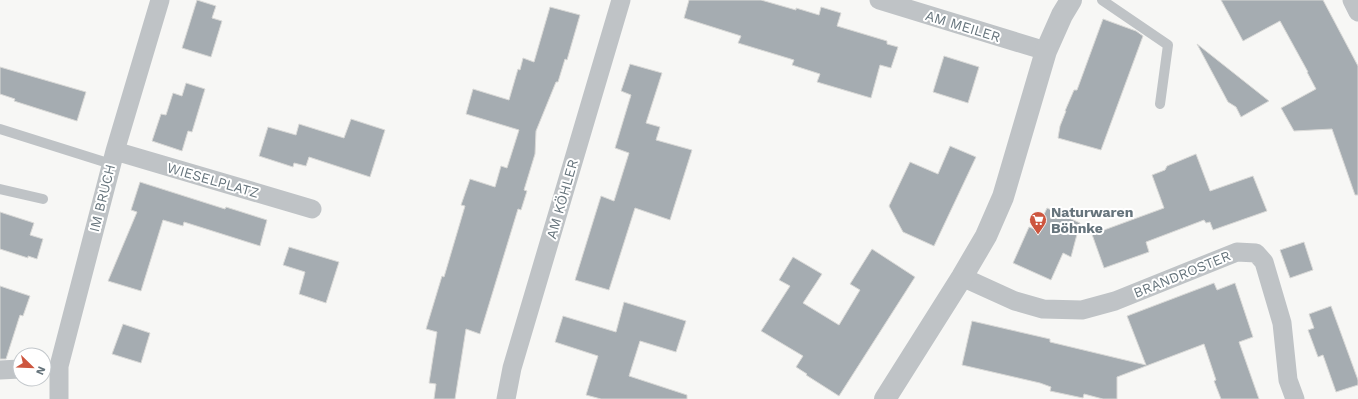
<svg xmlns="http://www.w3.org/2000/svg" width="1358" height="399" font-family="'Work Sans',sans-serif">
	<rect width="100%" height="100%" fill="#f7f7f5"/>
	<!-- building -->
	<path fill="#a5acb1" stroke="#d9d9d7" d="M197,0L216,6L212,18L222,21L211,57L182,48Z
		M689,0H761L796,10V8L819,15L821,7L841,13L837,26L887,41V44L898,47L891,68L880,65L871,98L817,82L820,74L792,65L794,60L738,43L741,36L684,18Z
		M1221,0H1323L1358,66V195H1355L1332,129L1294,131L1281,108L1316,89L1307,72H1308L1280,21L1243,41Z
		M550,7L580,15L567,60L565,59L558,82H556L536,131L535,154L524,190L527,191L521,210L518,209L480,334L466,329L455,399H434L436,384L429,383L437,332L426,329L442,276L444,277L465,206L461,205L470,179L495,187L501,166L507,168L519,130L466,114L473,89L509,100L518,69L520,70L523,58L534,62Z
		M1103,19L1136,31L1143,36L1101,150L1058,138L1060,126L1066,111H1065L1074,90H1077Z
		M1197,44L1269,101L1241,117L1236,107L1228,102Z
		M944,56L979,67L968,103L933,92Z
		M630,64L662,73L646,123L660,127L656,140L692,150L670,220L635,208L609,290L575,280L601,196L614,201L629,153L615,148L631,95L621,91Z
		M0,67L86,92L77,121L14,101L15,99L0,94Z
		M186,83L205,89L192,132L188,131L182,151L152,141L161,114L166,115L173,93L182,96Z
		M351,119L385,130L370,177L309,157L306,166L294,163L293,167L259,156L268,127L296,135L299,124L344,138Z
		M950,146L976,157L934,246L903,232L889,206L910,162L938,174Z
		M1196,154L1210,191L1253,176L1267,211L1213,230L1210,222L1206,223L1204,220L1146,242L1149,252L1104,268L1089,226L1104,230L1164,208L1152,175L1165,170L1167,166Z
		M140,182L225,209L226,207L267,220L260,246L184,222L183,226L163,220L141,291L108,281L137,212L131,210Z
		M1047,208L1080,223L1071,257L1063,253L1051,280L1013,263L1029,227L1037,230Z
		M0,212L34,223L30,235L43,239L37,259L28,256V258L0,249Z
		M1304,242L1313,270L1290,278L1280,250Z
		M289,247L339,262L326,303L299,294L305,272L283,265Z
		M872,249L915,277L839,396L806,375L807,374L796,367L803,356L761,331L790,286L779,280L793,257L822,274L803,303L839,325L860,290L850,284Z
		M1214,283L1217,290L1235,283L1253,337L1239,342L1259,399H1221L1214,381L1216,380L1204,344L1117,377V399H1103L1084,394L1083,398L1050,391L1051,387L1040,383L962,365L972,321L1050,339V342L1146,365L1127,316Z
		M0,286L30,296L23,316L20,315L6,359H0Z
		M624,302L686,321L676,352L640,341L629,376L687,395V399H601L586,395L598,356L555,342L563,316L616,332Z
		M1331,306L1358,380V385L1336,392L1323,355L1318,357L1308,330L1314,328L1309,314Z
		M123,324L150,333L141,363L112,354Z"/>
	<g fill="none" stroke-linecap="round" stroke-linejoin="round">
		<!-- service -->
		<path stroke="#bfc3c6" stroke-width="10" d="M1102,0L1168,45L1160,104
			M0,129L111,164
			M0,189L43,199"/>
		<!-- minor -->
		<path stroke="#bfc3c6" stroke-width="19" d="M879,0L1046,51
			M1352,0L1358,12
			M115,151L312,209
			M962,277L1015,301L1043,309L1082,310L1115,301L1237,252L1256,253L1264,262L1282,323L1288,380L1295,399
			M0,370L20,369
			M59,399V366L115,151L160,0
			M506,399L512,368L621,0"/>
		<!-- tertiary -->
		<path stroke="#bfc3c6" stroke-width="22" d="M885,399L962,277L986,236L1003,197L1046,51L1062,15L1071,0"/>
	</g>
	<!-- icons -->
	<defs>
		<symbol id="supermarket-pin" viewBox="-11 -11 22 30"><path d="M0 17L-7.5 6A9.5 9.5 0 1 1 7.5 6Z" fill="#cd563f" stroke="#fff"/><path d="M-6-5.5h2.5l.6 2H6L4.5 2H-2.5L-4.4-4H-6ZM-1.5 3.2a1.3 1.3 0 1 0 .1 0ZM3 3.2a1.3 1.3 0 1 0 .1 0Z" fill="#fff"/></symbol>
	</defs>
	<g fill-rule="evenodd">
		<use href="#supermarket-pin" x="1028" y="210" width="20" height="27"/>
	</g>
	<g text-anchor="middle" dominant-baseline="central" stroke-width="4" stroke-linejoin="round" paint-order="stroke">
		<!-- street labels -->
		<g font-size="14" fill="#66747c" stroke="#fff">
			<text transform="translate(963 26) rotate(17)">AM MEILER</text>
			<text transform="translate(213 180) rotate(16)">WIESELPLATZ</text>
			<text transform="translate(102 198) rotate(-76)">IM BRUCH</text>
			<text transform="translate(562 199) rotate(-74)">AM KÖHLER</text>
			<text transform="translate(1182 274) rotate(-22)">BRANDROSTER</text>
		</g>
		<!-- poi labels -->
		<g font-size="14" font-weight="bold" fill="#66747c" stroke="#fff" text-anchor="start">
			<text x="1051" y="212">Naturwaren<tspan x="1051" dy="16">Böhnke</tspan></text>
		</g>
	</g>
	<!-- north arrow -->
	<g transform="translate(32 367) rotate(113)"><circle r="19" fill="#ffffff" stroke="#c2c7cb"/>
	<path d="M0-3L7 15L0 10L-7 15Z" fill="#cd563f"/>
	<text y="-6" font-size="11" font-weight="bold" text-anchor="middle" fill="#66747c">N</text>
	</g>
</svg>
